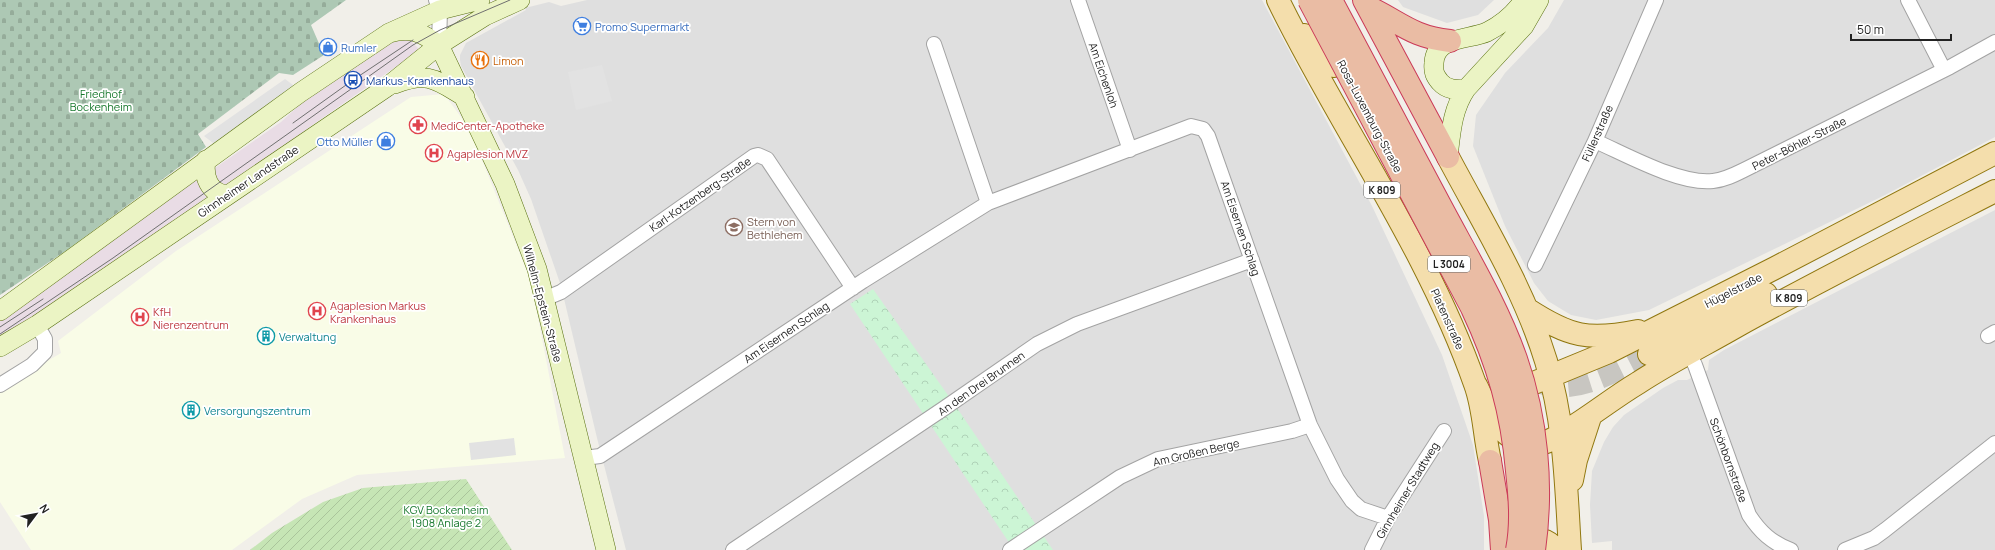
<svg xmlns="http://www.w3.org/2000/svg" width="1995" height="550" font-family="Manrope,sans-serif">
	<defs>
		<pattern id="cemetery-stones" width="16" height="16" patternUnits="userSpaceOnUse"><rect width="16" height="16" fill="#adc8b4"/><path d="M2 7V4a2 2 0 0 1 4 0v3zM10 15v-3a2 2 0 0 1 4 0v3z" fill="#95ac9a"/></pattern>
		<pattern id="park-crowns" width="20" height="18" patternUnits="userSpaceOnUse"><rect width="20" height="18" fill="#ccf5d5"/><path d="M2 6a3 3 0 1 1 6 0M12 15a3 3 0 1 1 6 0" fill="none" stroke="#afd2b7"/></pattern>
		<pattern id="garden-furrows" width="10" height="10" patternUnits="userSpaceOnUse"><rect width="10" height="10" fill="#c6e5b5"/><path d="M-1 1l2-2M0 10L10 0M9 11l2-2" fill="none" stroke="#aac49b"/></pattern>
	</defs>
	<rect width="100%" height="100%" fill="#f1efe9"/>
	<!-- residential -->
	<path fill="#dfdfdf" d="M587,0H1262L1372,206L1442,355L1473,445L1484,516V550H626L597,438L561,286L531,199L518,170L461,66L460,60V55L466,43L526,10L525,8L549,2L561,6Z
		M1398,0H1494L1478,15L1447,23L1403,7Z
		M1564,0H1995V137L1885,195L1649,310L1596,320L1571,315L1548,301L1534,283L1505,226L1473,146L1476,115L1505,73L1548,28Z
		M1995,210V550H1612V541L1592,543L1590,505L1592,471L1604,442L1613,427L1624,415L1663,388L1678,380H1687L1708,370L1709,360L1724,350Z"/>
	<!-- industrial -->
	<path fill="#e9dce5" d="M399,37L409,39L418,48L417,52L318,121L226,189L220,187L213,170L215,168L281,122L306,99Z
		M200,172L213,199L0,341V320Z"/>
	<!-- education -->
	<path fill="#f9fce7" d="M444,94L469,128L531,281L565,458L357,475L302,499L232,550H31L0,502V389L61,353L58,341L176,251L411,97Z"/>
	<!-- cemetery -->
	<path fill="url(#cemetery-stones)" d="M0,0H346L311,25L324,55L293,75L279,73L198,134L206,147L67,250L0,295Z"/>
	<!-- park -->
	<path fill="url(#park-crowns)" d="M873,289L957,408L1053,550H1014L850,304Z"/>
	<!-- garden -->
	<path fill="url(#garden-furrows)" d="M466,479L512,550H250L272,533L323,502L363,488Z"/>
	<!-- parking -->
	<path fill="#e2e2e2" d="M602,65L612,101L576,110L568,72Z
		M285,79L297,88L217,146L204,136Z
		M514,438L516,455L471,460L469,443Z"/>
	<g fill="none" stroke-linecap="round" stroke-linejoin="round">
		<!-- primary-tunnel -->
		<path stroke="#c8c6c1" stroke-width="22" stroke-dasharray="22 11" stroke-linecap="butt" d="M1536,381C1574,398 1616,370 1649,354"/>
		<defs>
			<path id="minor" d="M436,0L440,10L439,45
				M1078,0L1130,150
				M1908,0L1944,70
				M934,44L988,203
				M1595,141C1625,154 1680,185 1713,181C1724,180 1734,175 1744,170L1950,67L1995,42
				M1535,265L1595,141L1656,0
				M544,299L561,292L754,156L758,155L767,159L853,288
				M1988,336L1995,332
				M1689,353L1695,365L1749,515C1760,532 1772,543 1791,550
				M0,385L32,365L45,352V339L37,325
				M584,458L600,456L863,281L988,203L1191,126L1203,129L1208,136L1310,425L1337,479L1352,501L1361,509L1388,518
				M733,550L943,409L1037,344L1077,324L1252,260
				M1010,550L1120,477L1158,459L1292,431L1310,425
				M1372,550L1388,518L1444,431
				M1845,550L1874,538L1885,530L1995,443"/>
			<path id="secondary" d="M389,33C411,27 421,32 439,45L505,184L537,269L606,550
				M395,84C429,71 436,80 465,97
				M1466,89C1456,90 1447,90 1440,82C1435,76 1433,72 1434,63C1435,36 1469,40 1487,32C1501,25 1515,13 1524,0
				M1448,157C1451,132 1452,110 1466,89L1524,26L1539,0
				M206,160C203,177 209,193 227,195
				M0,311L301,92L389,33L440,10L480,0
				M0,347L37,325L387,87L439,45L485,16L520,0"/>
			<path id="primary" d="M1278,0C1341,129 1427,247 1475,384C1484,408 1484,435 1490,461
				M1304,35L1334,66
				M1448,157C1483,223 1524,289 1546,361C1565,422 1566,487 1570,550
				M1527,309C1570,337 1588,341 1638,331
				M1649,354L1766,294
				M1476,385C1488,411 1504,448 1538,444C1549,443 1557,436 1566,431C1591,416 1613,398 1638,383C1670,362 1704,345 1737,326C1822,279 1909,235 1995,191
				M1507,394L1609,352L1775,268L1995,153
				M1572,480L1576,460L1590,417
				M1517,540C1530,536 1548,538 1556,550"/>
			<path id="trunk" d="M1364,0L1448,157
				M1368,7C1400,22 1412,37 1450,41
				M1490,461L1500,520L1502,550"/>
		</defs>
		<!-- minor casing -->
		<use href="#minor" stroke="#a3a3a3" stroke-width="16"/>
		<!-- secondary casing -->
		<use href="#secondary" stroke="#597110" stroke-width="20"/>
		<!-- primary casing -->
		<use href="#primary" stroke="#90770f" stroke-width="24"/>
		<!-- trunk casing -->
		<use href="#trunk" stroke="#cb3a58" stroke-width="24"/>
		<!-- minor -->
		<use href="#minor" stroke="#fff" stroke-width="14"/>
		<!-- secondary -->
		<use href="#secondary" stroke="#ebf4c4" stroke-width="19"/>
		<!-- primary -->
		<use href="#primary" stroke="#f4deac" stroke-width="22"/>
		<!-- trunk -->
		<use href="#trunk" stroke="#eabca4" stroke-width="22"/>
		<!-- tram -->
		<path stroke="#707070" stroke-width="1" d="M293,123L353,80L413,40
			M0,327L43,299
			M0,334L113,258L413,45L440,30L510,0"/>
		<defs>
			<path id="trunk-bridge" d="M1309,0L1472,308C1498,363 1512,412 1517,471C1520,498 1522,524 1517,550
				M1331,0C1367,69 1404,137 1440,205C1467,256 1497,305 1516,359C1537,419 1543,487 1534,550"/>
		</defs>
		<!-- trunk-bridge casing -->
		<use href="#trunk-bridge" stroke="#cb3a58" stroke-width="24" stroke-linecap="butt"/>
		<!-- trunk-bridge -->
		<use href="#trunk-bridge" stroke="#eabca4" stroke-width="22"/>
	</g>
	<!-- icons -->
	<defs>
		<symbol id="supermarket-ring" viewBox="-11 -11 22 22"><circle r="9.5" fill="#fff" stroke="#3f7fe0" stroke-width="1.5"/><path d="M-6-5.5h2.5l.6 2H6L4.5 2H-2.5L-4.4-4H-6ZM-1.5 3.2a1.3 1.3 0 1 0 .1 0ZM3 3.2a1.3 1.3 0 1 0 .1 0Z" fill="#3f7fe0"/></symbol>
		<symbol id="shop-ring" viewBox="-11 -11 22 22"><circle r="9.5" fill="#fff" stroke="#3f7fe0" stroke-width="1.5"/><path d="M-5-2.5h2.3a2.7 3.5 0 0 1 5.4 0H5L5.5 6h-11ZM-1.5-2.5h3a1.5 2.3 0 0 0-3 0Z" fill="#3f7fe0"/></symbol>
		<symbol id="restaurant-ring" viewBox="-11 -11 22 22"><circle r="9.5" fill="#fff" stroke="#e8710a" stroke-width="1.5"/><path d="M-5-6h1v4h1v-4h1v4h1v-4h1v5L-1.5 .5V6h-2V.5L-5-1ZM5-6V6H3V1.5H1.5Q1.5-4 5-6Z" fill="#e8710a"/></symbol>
		<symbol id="bus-ring" viewBox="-11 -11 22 22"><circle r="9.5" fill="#fff" stroke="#1a4fb4" stroke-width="1.5"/><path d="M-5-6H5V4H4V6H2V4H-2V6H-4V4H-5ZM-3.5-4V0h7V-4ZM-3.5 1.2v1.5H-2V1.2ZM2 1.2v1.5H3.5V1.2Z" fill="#1a4fb4"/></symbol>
		<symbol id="pharmacy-ring" viewBox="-11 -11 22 22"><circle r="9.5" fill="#fff" stroke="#e0444e" stroke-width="1.5"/><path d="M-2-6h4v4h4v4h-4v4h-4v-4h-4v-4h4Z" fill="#e0444e"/></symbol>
		<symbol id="hospital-ring" viewBox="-11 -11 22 22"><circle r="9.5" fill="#fff" stroke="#e0444e" stroke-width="1.5"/><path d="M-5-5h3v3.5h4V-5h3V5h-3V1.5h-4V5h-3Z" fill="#e0444e"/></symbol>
		<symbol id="school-ring" viewBox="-11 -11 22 22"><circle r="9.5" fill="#fff" stroke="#8d6e63" stroke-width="1.5"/><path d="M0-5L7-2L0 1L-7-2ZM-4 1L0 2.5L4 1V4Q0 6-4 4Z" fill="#8d6e63"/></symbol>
		<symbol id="building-ring" viewBox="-11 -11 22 22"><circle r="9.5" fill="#fff" stroke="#0f9aa8" stroke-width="1.5"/><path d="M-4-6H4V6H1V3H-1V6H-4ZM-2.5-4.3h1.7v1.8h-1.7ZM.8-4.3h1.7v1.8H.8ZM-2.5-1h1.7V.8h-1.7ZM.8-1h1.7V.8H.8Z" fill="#0f9aa8"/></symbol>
	</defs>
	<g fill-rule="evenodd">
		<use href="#supermarket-ring" x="572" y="16" width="20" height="20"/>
		<use href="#shop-ring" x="318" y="37" width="20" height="20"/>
		<use href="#restaurant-ring" x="470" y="50" width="20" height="20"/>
		<use href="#bus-ring" x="343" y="70" width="20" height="20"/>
		<use href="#pharmacy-ring" x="408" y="115" width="20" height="20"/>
		<use href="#shop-ring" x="376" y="131" width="20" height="20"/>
		<use href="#hospital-ring" x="424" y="143" width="20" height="20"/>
		<use href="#school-ring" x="724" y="217" width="20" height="20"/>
		<use href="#hospital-ring" x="307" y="301" width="20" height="20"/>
		<use href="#hospital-ring" x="130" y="307" width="20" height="20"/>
		<use href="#building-ring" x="256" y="326" width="20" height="20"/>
		<use href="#building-ring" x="181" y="400" width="20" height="20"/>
	</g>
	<g text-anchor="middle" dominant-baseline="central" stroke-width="3.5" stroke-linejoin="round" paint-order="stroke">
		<!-- shield labels -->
		<g fill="#fff" stroke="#646464" stroke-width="1">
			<rect x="1364" y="182" width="36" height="16" rx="3"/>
			<rect x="1428" y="256" width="42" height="16" rx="3"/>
			<rect x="1771" y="290" width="36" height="16" rx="3"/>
		</g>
		<g font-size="10" font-weight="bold" fill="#222">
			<text x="1382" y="190">K 809</text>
			<text x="1449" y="264">L 3004</text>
			<text x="1789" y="298">K 809</text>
		</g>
		<!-- shop labels -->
		<g font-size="11" fill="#366cbe" stroke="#fff" text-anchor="start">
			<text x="595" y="26">Promo Supermarkt</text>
			<text x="341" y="47">Rumler</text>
			<text x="373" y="141" text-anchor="end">Otto Müller</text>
		</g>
		<!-- food labels -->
		<g font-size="11" fill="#c56008" stroke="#fff" text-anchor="start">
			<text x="493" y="60">Limon</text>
		</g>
		<!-- street labels -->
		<g font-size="11" fill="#222" stroke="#fff">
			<text transform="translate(1104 75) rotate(71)">Am Eichenloh</text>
			<text transform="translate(1370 116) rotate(62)">Rosa-Luxemburg-Straße</text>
			<text transform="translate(1597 133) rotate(-66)">Füllerstraße</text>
			<text transform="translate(1799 143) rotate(-27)">Peter-Böhler-Straße</text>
			<text transform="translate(248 181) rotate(-34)">Ginnheimer Landstraße</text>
			<text transform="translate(700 194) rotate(-35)">Karl-Kotzenberg-Straße</text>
			<text transform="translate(1241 228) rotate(71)">Am Eisernen Schlag</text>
			<text transform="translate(1733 290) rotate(-27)">Hügelstraße</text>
			<text transform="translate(543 303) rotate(75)">Wilhelm-Epstein-Straße</text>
			<text transform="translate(1448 319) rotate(66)">Platenstraße</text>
			<text transform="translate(786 332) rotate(-34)">Am Eisernen Schlag</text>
			<text transform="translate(981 383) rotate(-35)">An den Drei Brunnen</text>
			<text transform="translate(1196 452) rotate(-13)">Am Großen Berge</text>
			<text transform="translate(1729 460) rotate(70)">Schönbornstraße</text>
			<text transform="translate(1407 490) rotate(-59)">Ginnheimer Stadtweg</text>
		</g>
		<!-- transit labels -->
		<g font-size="11" fill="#164399" stroke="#fff" text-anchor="start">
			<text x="366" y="80">Markus-Krankenhaus</text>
		</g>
		<!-- park labels -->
		<g font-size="11" fill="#17782d" stroke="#fff">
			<text x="101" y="93">Friedhof<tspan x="101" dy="13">Bockenheim</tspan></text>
			<text x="446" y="509">KGV Bockenheim<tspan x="446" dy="13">1908 Anlage 2</tspan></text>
		</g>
		<!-- health labels -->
		<g font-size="11" fill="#be3a42" stroke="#fff" text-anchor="start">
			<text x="431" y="125">MediCenter-Apotheke</text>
			<text x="447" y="153">Agaplesion MVZ</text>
			<text x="330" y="305">Agaplesion Markus<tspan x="330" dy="13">Krankenhaus</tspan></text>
			<text x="153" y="311">KfH<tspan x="153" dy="13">Nierenzentrum</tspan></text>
		</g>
		<!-- education labels -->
		<g font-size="11" fill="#785e54" stroke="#fff" text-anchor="start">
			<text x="747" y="221">Stern von<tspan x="747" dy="13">Bethlehem</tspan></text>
		</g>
		<!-- culture labels -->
		<g font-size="11" fill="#0d838f" stroke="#fff" text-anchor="start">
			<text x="279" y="336">Verwaltung</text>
			<text x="204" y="410">Versorgungszentrum</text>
		</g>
	</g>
	<!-- north arrow -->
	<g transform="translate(36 514) rotate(58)" stroke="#ffffff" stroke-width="3" paint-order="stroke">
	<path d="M0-3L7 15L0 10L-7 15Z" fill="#222222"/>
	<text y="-6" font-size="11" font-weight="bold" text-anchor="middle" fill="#222222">N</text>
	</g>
	<!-- scale -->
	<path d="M1851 34v6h100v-6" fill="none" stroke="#222222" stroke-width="2"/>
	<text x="1857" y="34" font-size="12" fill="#222222" stroke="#ffffff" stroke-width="3" paint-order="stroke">50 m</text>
</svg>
